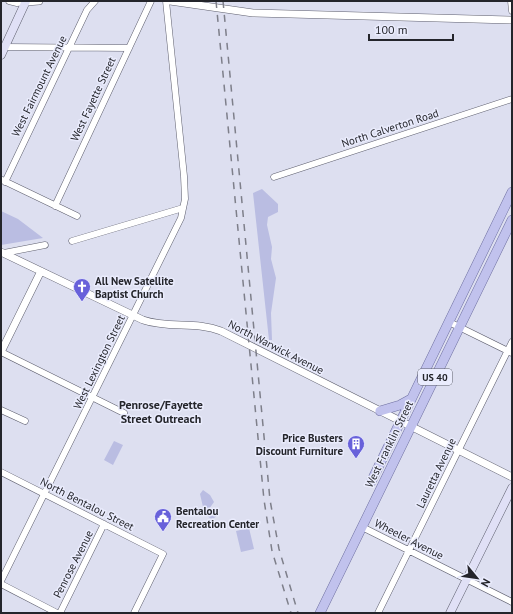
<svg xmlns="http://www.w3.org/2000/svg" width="513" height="614" font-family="'PT Sans',sans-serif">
	<rect width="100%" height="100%" fill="#dddff0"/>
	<!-- green -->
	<path fill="#babde2" d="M262,189L278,204V212L268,217L267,225L272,247L271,259L276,278L271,313L272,340H269L253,193Z
		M1,211L18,219L43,238L1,245Z
		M114,441L123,445L113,465L104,460Z
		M203,490L210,495L214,502L209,509L203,507L200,494Z
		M207.5 514a4.5 4.5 0 1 1 9 0a4.5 4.5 0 1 1-9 0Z
		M249,528L254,549L241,552L236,531Z"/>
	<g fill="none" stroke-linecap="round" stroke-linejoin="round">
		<defs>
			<path id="minor" d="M9,1L17,3L26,2
				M511,1L512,11
				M5,47L129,48
				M274,177L512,99
				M2,180L77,216
				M5,182L87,10L95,1
				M55,206L151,1
				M72,241L183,208
				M4,253L45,245
				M449,322L512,353
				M1,352L124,413
				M1,410L25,421
				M1,472L163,554L134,613
				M362,527L512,602
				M1,581L181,218L185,199L184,176L166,1
				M1,584L57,613
				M60,613L104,524
				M378,613L512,342"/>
			<path id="tertiary" d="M170,1L253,13L512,20
				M26,2L39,1
				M1,252L143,320C169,329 196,321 221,331L512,477
				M1,352L41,271"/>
			<path id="secondary" d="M1,55L26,1
				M450,613L512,488"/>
			<path id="primary" d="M380,411L400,405L411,399
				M371,482L512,192
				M320,613L512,220"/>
		</defs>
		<!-- minor casing -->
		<use href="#minor" stroke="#5e5f6e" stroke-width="7"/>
		<!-- tertiary casing -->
		<use href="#tertiary" stroke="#5e5f6e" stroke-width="8"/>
		<!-- secondary casing -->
		<use href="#secondary" stroke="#5e5f6e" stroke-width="9"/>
		<!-- primary casing -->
		<use href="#primary" stroke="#6f70a1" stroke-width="10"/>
		<!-- minor -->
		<use href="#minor" stroke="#fff" stroke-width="6"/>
		<!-- tertiary -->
		<use href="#tertiary" stroke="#fff" stroke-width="7"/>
		<!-- secondary -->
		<use href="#secondary" stroke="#e0e0f6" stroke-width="8"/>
		<!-- primary -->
		<use href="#primary" stroke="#c1c2ed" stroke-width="9"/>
		<!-- rail -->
		<path stroke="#7e7f8a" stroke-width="1.5" stroke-dasharray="7 7" stroke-linecap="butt" d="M216,1L264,500L272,551L291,613
			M223,1L270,500L279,549L298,613"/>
	</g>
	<!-- icons -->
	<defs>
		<symbol id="church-pin" viewBox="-11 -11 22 30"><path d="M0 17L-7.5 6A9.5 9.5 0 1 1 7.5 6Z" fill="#6861da" stroke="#eaecfd"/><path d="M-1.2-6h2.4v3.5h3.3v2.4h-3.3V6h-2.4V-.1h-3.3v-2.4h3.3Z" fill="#fff"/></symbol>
		<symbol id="building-pin" viewBox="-11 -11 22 30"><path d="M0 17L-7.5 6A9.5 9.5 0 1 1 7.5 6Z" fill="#6861da" stroke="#eaecfd"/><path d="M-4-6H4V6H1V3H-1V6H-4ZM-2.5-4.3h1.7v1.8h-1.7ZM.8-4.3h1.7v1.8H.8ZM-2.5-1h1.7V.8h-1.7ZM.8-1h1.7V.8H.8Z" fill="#fff"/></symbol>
		<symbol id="civic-pin" viewBox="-11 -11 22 30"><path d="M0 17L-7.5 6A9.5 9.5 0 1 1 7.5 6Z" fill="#6861da" stroke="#eaecfd"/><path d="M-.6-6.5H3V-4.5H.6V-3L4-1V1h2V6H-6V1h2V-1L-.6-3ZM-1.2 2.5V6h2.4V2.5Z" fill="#fff"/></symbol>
	</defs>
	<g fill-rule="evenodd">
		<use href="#church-pin" x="72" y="277" width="20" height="27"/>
		<use href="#building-pin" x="346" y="434" width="20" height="27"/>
		<use href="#civic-pin" x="153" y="507" width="20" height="27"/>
	</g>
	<g text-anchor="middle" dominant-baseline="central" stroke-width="3" stroke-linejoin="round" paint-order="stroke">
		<!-- shield labels -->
		<rect fill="#eaecfd" stroke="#5f616a" stroke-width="1" x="418" y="369" width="34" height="16" rx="3"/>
		<g font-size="10" font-weight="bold" fill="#24252b">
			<text x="435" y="377">US 40</text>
		</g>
		<!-- street labels -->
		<g font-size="11" fill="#24252b" stroke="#eaecfd">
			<text transform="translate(39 86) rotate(-64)">West Fairmount Avenue</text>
			<text transform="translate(93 99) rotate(-65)">West Fayette Street</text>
			<text transform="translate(390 128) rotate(-18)">North Calverton Road</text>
			<text transform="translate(276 347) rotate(27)">North Warwick Avenue</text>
			<text transform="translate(99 362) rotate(-64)">West Lexington Street</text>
			<text transform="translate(389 444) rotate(-64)">West Franklin Street</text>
			<text transform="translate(436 473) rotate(-64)">Lauretta Avenue</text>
			<text transform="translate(87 504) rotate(27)">North Bentalou Street</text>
			<text transform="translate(409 539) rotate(27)">Wheeler Avenue</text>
			<text transform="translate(73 564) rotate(-63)">Penrose Avenue</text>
		</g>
		<!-- poi labels -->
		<g font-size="11" font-weight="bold" fill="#24252b" stroke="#eaecfd" text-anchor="start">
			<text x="95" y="281">All New Satellite<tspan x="95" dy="13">Baptist Church</tspan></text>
			<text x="343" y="438" text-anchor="end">Price Busters<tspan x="343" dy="13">Discount Furniture</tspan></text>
			<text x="176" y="511">Bentalou<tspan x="176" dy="13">Recreation Center</tspan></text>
		</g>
		<!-- neighbourhood labels -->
		<g font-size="12" font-weight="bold" fill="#24252b" stroke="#eaecfd">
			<text x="161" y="404">Penrose/Fayette<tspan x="161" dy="14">Street Outreach</tspan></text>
		</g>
	</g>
	<!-- border -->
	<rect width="513" height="614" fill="none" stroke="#24252b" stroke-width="4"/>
	<!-- north arrow -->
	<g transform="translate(477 578) rotate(119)" stroke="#eaecfd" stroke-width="3" paint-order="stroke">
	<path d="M0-3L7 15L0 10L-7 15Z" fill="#24252b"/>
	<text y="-6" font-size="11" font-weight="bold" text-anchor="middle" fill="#24252b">N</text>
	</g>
	<!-- scale -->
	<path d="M369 34v6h84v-6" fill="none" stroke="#24252b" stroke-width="2"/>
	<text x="375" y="34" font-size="12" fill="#24252b" stroke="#eaecfd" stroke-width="3" paint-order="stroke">100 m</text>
</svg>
